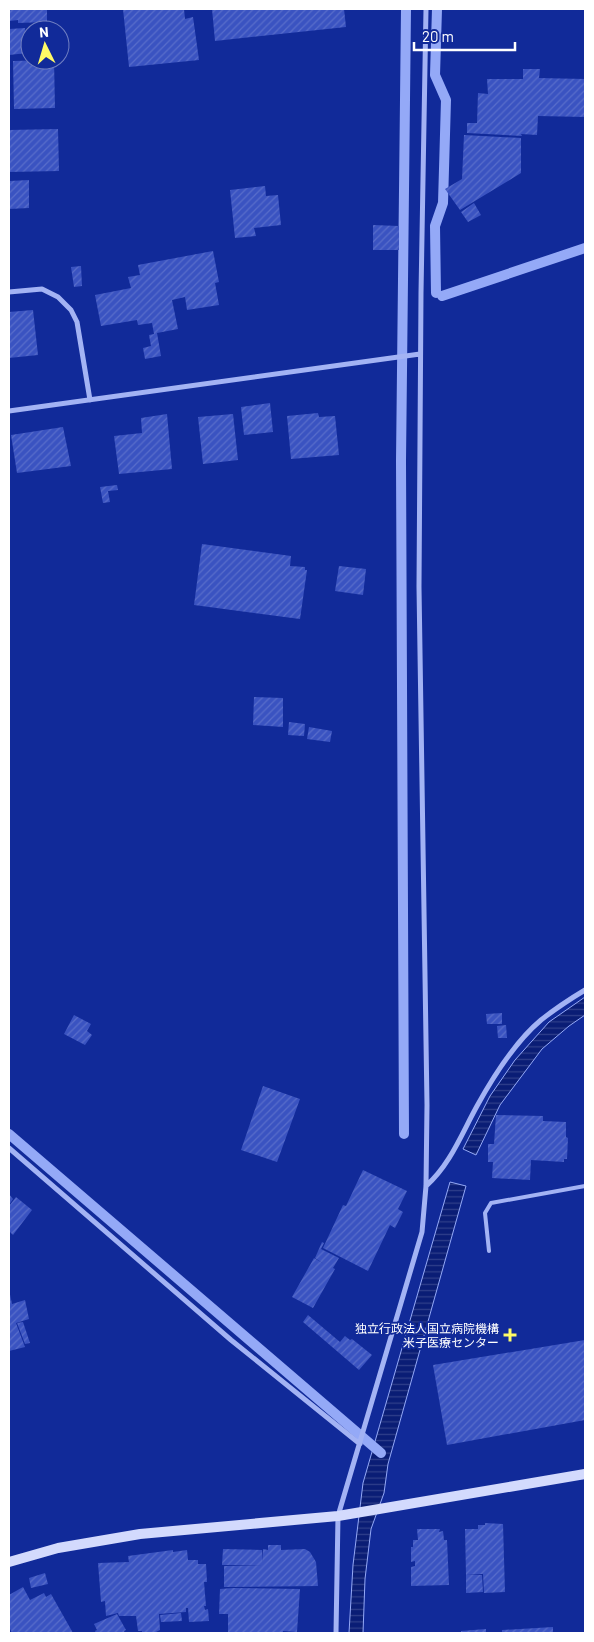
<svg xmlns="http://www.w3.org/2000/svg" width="594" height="1642" font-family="Barlow,'Noto Sans JP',sans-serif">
	<defs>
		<pattern id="water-rules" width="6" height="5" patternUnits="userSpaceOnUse" patternTransform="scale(1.25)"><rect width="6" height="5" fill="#0a1d75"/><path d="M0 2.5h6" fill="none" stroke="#2f3f8a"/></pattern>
		<pattern id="building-hatch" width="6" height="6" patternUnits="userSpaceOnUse" patternTransform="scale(1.25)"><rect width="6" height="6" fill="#3a53c1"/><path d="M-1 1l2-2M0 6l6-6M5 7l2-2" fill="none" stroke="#586dca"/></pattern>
	</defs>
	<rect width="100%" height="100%" fill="#112a99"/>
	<!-- water -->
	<path fill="url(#water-rules)" stroke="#94a9f7" d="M585,997V1015L569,1026L542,1049L500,1105L476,1155L463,1149L490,1096L515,1060L549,1022Z
		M450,1182L466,1186L388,1464L384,1493L371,1529L365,1579L363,1633H349L353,1565L363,1483Z"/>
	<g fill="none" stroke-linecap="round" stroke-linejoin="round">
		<!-- stream -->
		<path stroke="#94a9f7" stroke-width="10" d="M436,293L435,226L443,203L446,100L435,75L437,9
			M442,296L585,248
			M9,1134L381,1453
			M404,1134L401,461L406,9"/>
	</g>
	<!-- building -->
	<path fill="url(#building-hatch)" d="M9,9H47V22L18,23V20L9,21Z
		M123,9H184L185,19L193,17L199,60L129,67Z
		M212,9H344L346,27L215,41Z
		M25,28L27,53L9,55V29Z
		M54,60L55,108L14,109L13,61Z
		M523,69H540L539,78L585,79V117L538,116L537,135L521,134L522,136L467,133V123H477L478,93L488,94L487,79H523Z
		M58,129L59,171L9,172V130Z
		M464,135L521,138V173L460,210L445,189L462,179Z
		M29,180V208L9,209V181Z
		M265,186L266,196L278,195L281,225L254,228L256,236L235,238L230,190Z
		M474,203L481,215L468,222L461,212Z
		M373,225L399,226V250H373Z
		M213,251L219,282L215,283L219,305L187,310L185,297L172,300L178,329L157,333L161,356L145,359L143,348L151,346L149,335L154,334L152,323L138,325L137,320L101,326L95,295L131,288L128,277L140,275L138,265Z
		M81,266L82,286L74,287L71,267Z
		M33,310L38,355L9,358V312Z
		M270,403L273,432L244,435L241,407Z
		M318,413L319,417L335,416L339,455L291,459L287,416Z
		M167,414L172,469L119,474L114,436L142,433L141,418Z
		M233,414L238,460L203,464L198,417Z
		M63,427L71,466L17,473L11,435Z
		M117,485L118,490L108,491L110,502L103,503L100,487Z
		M202,544L291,556L290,566L305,567V570H307L300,619L194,605Z
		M339,566L366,569L363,595L335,591Z
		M254,697L283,698V727L253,725Z
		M289,722L305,724L304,736L288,735Z
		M309,727L332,731L330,742L307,739Z
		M502,1013V1024H487L486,1014Z
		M74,1015L91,1024L87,1031L92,1035L85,1045L64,1034Z
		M506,1025L507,1038H498L497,1026Z
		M263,1086L300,1099L277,1162L241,1150Z
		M496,1115L543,1116V1121L566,1122V1137L568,1138L567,1159H564V1162L531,1160L530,1180L492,1178L493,1162H488V1144H494Z
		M363,1170L407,1191L398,1209L403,1212L395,1228L390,1225L368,1271L323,1248L343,1205L346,1206Z
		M9,1194L13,1199L9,1205Z
		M16,1197L32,1210L13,1235L9,1231V1206Z
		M322,1242L324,1243L321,1249L339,1258L333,1268L335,1269L313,1308L292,1297L314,1258L324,1264L315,1258Z
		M9,1290L12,1304L25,1300L29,1319L16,1323L25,1347L9,1351Z
		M308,1315L340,1342L345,1336L350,1340L352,1339L372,1355L359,1370L303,1322Z
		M23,1322L30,1343L25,1344L17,1323Z
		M585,1340V1420L447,1445L433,1365Z
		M485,1523L503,1524L505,1592L484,1593L483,1574L466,1575L465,1529H478V1525H485Z
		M417,1529H440L439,1532L443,1531L444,1540H447L449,1585L411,1586V1567L415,1566V1561L411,1562V1547H413V1540H418Z
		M268,1545H281V1550L305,1549L310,1552L316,1562L318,1586L224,1587V1566L262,1565H222L223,1549L262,1550V1562L263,1549L268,1550Z
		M173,1550V1552L187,1550L188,1560H198V1564H206L207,1582H204L206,1606H204L205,1610L208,1609L209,1621L189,1622L188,1608H186V1612L159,1614L160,1630L156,1632L142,1633V1631H138L136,1616H119L118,1613L106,1616L105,1601L101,1602L98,1563L129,1562L128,1556Z
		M45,1573L48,1584L31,1588L29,1578Z
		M466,1575H482L483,1592L466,1593Z
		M23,1587L30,1600L44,1593L46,1597L51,1594L73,1633H12L9,1627V1595Z
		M233,1588L300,1589L297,1632L283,1631V1633H228V1614H219L220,1589Z
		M181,1613L182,1621L161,1622L160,1615Z
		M117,1614L126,1630L124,1631L125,1633H96L95,1631L97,1630L94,1624Z
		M553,1627V1633H502V1630Z
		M486,1629V1633H461V1631Z"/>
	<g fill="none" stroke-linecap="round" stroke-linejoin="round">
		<!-- lane -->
		<path stroke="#a3b3f4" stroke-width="4" d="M489,1251L485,1213L491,1203L585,1186"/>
		<!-- street -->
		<path stroke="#a3b3f4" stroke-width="5" d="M9,292L42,289L58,297L71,310L77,322L90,400
			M9,411L420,354
			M9,1148L231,1340L360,1444
			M426,1186C450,1165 462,1133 477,1106C493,1077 516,1041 541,1020C555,1009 570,999 585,990
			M336,1633L338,1516L422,1232L426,1186L427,1105L419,587L421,293L426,9"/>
		<!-- secondary -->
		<path stroke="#d3dafd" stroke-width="10" d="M9,1562L58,1548L140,1534L338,1516L585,1474"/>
	</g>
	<!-- markers -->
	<path fill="#fffa66" stroke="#112a99" stroke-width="2" d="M507.5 1327.5h5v5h5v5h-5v5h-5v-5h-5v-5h5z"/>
	<g text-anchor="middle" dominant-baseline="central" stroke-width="4" stroke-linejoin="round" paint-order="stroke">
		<!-- poi labels -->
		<g font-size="12" fill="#fff" stroke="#112a99" text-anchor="end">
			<text x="499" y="1328">独立行政法人国立病院機構<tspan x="499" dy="14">米子医療センター</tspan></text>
		</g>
	</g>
	<!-- border -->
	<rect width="594" height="1642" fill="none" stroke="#ffffff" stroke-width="20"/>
	<!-- north arrow -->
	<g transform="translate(45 45) rotate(355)"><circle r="24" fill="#112a99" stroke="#707fc2"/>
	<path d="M0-4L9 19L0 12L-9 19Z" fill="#fffa66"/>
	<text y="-8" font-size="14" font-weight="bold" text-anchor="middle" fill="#ffffff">N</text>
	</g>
	<!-- scale -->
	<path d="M414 42v8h101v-8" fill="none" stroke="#ffffff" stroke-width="2.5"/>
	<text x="422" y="42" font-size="15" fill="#ffffff" stroke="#112a99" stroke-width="4" paint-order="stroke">20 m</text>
</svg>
